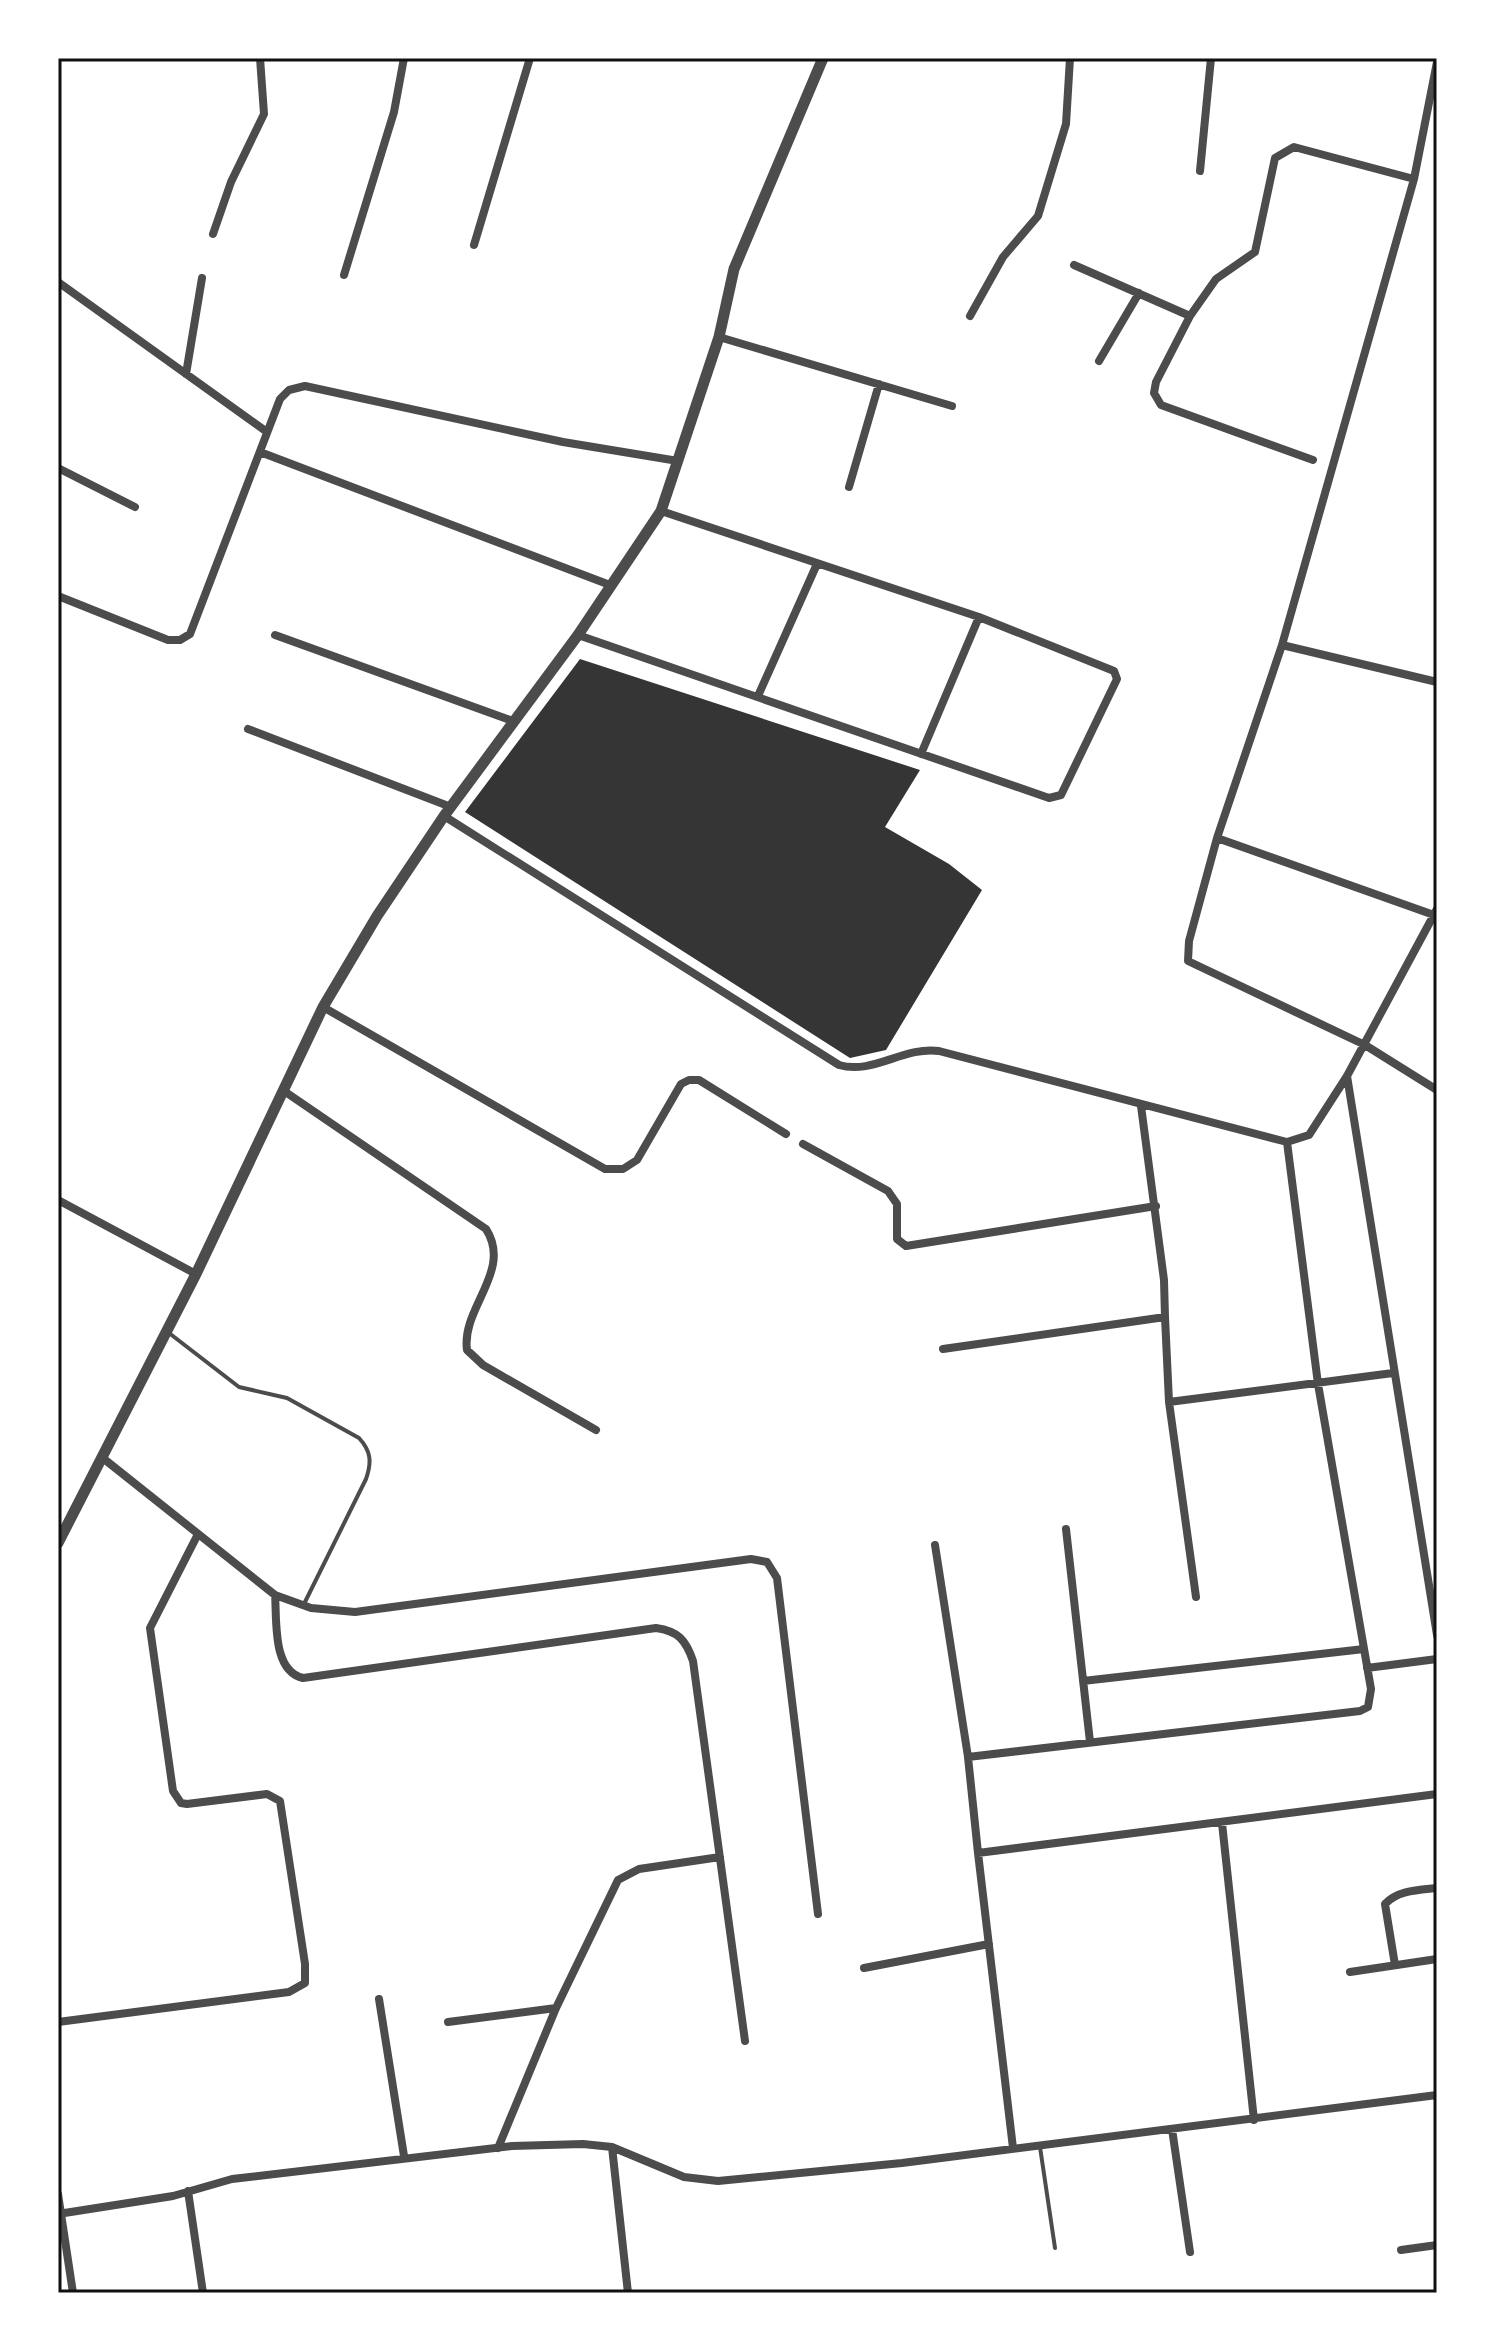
<svg xmlns="http://www.w3.org/2000/svg" width="1495" height="2351" font-family="Commissioner,sans-serif">
	<rect width="100%" height="100%" fill="#fff"/>
	<!-- building -->
	<path fill="#353535" d="M580,659L920,770L885,827L949,864L982,890L886,1050L850,1058L465,812Z"/>
	<g fill="none" stroke-linecap="round" stroke-linejoin="round">
		<!-- service -->
		<path stroke="#4c4c4c" stroke-width="4" d="M169,1333L239,1387L287,1398L359,1438C371,1451 372,1462 366,1479L303,1606
			M1040,2147L1055,2248"/>
		<!-- minor -->
		<path stroke="#4c4c4c" stroke-width="8" d="M1437,62L1414,179L1282,645L1437,682
			M1200,171L1211,58
			M213,234L231,182L264,114L260,58
			M474,245L530,58
			M1074,265L1190,316
			M344,275L394,112L404,58
			M58,282L267,432
			M970,316L1003,257L1038,216L1066,124L1070,58
			M719,337L952,406
			M1099,361L1139,293
			M186,374L202,278
			M260,452L610,585
			M1313,460L1161,405L1154,393L1156,382L1190,316L1216,279L1255,252L1275,158L1294,147L1414,179
			M58,468L135,507
			M849,487L879,384
			M58,596L168,640H180L190,634L280,399L289,390L305,386L563,442L678,461
			M275,635L513,721
			M578,635L1049,798L1061,795L1117,679L1114,671L979,617L661,511
			M1282,645L1217,838L1434,915
			M758,696L817,564
			M248,729L451,807
			M921,754L979,617
			M444,816L839,1065C873,1075 904,1046 939,1051L1287,1142L1309,1135L1347,1076L1437,909
			M1217,838L1189,941L1188,961L1365,1045L1437,1090
			M323,1007L605,1169H623L637,1160L681,1084L689,1080H699L786,1134
			M1347,1076L1437,1635
			M284,1091L486,1229C513,1271 461,1308 467,1350L483,1365L596,1430
			M803,1144L888,1191L897,1204V1239L906,1246L1156,1206
			M58,1200L196,1274
			M1165,1317L1169,1402
			M943,1349L1165,1317L1164,1280L1141,1106
			M104,1459L275,1595L311,1608L355,1612L751,1559L767,1562L777,1578L818,1914
			M1066,1529L1090,1742
			M935,1545L968,1757L978,1853L1437,1794
			M275,1595C277,1620 272,1671 303,1678L656,1628C678,1631 686,1640 693,1661L745,2041
			M1196,1597L1169,1402L1393,1373
			M1367,1668L1437,1659
			M1083,1681L1364,1649
			M968,1757L1360,1711L1368,1707L1371,1689L1318,1384L1287,1142
			M1222,1823L1254,2120
			M978,1853L1013,2148
			M1395,1965L1385,1904C1398,1890 1419,1890 1437,1888
			M864,1968L989,1944
			M1350,1972L1437,1959
			M379,1999L404,2156
			M58,2022L289,1992L305,1983V1964L280,1801L267,1794L187,1804L181,1803L173,1791L150,1628L198,1534
			M448,2022L556,2008
			M1172,2129L1190,2252
			M612,2147L628,2293
			M498,2148L556,2008L618,1880L639,1869L720,1857
			M188,2191L203,2293
			M58,2194L73,2293
			M58,2214L173,2196L232,2179L512,2146L583,2144L612,2147L684,2177L718,2181L902,2163L1437,2095
			M1401,2250L1437,2245"/>
		<!-- tertiary -->
		<path stroke="#4c4c4c" stroke-width="11" d="M58,1543L196,1274L323,1007L377,916L444,816L578,635L661,511L719,337L734,269L823,58"/>
	</g>
	<!-- border -->
	<rect width="1495" height="2351" fill="none" stroke="#ffffff" stroke-width="120"/>
	<rect x="60" y="60" width="1375" height="2231" fill="none" stroke="#111" stroke-width="3"/>
</svg>
